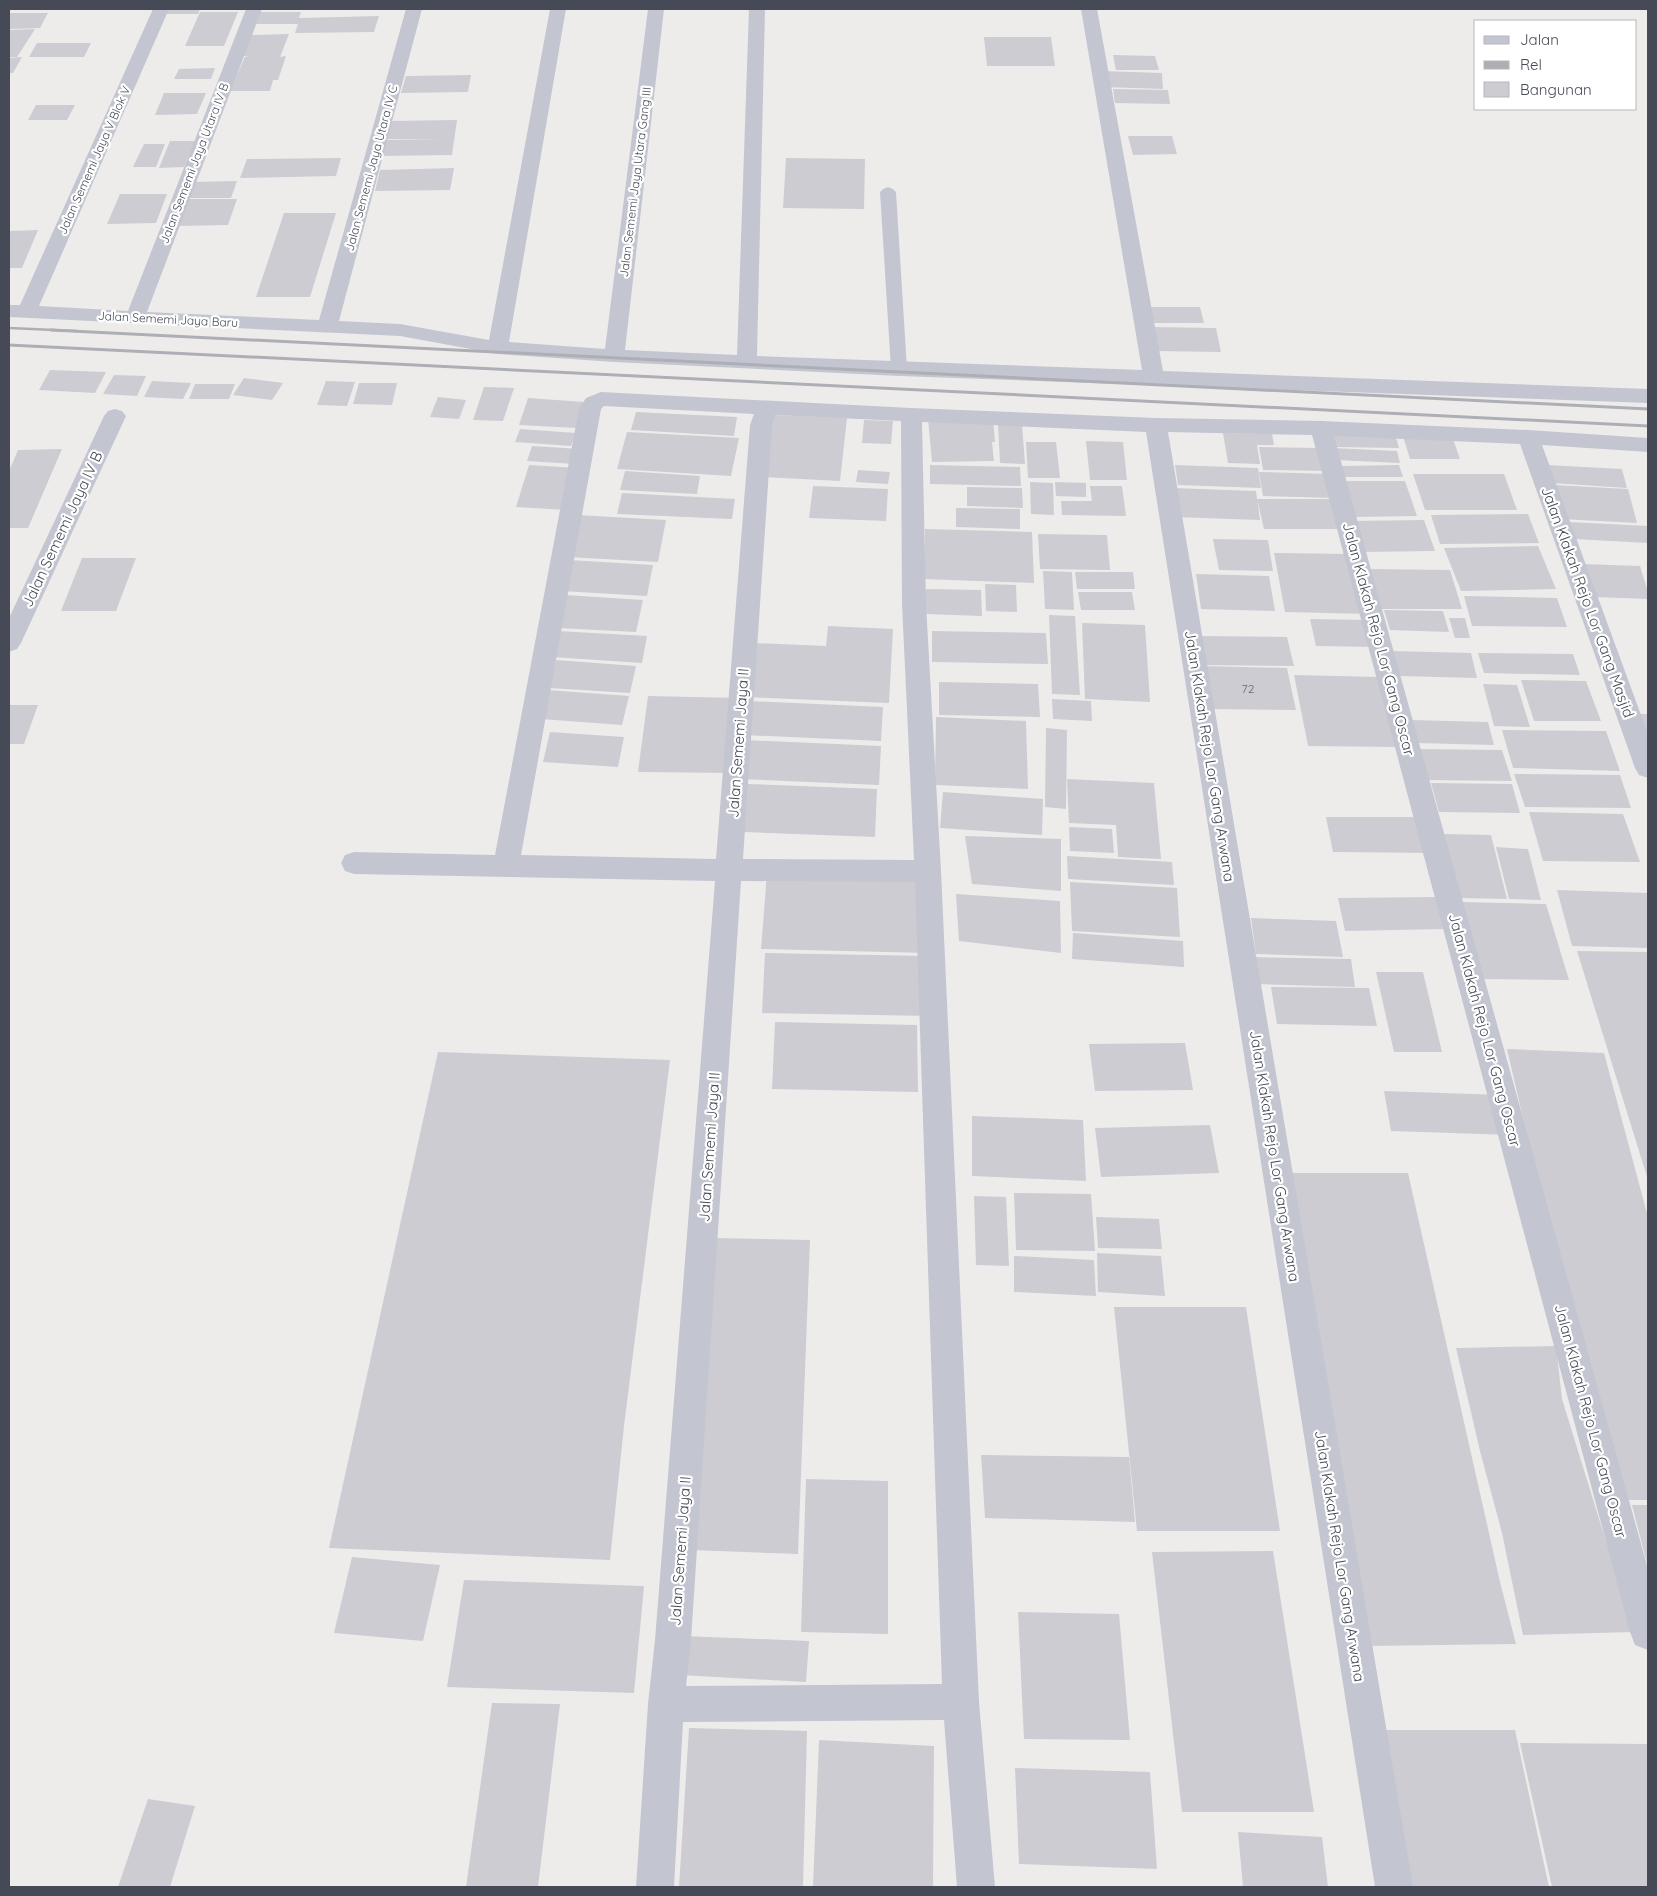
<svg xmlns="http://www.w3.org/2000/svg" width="1657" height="1896" font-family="Quicksand,sans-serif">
	<rect width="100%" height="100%" fill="#eeeceb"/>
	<!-- building -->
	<path fill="#ccccd2" d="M163,9H200L198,14H161Z
		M200,12H238L224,46H185Z
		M260,12H301L299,18L379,16L374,32L295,33L298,24H256Z
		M9,13H48L40,28L9,29Z
		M35,29L17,57H9V30Z
		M289,34L280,57L286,56L278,80H273L270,91H230L245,57H250L244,56L251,35Z
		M984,37H1051L1055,66H987Z
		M37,43H91L84,57H29Z
		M1113,55L1155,56L1159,70H1116Z
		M22,57L13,73H9V58Z
		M215,68L211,79H174L179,69Z
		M1103,71L1162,73L1163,89L1104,87Z
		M471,75L468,92L401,93L406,76Z
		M1113,89L1168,90L1170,104L1115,103Z
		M164,93H206L197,114L155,115Z
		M36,105H75L67,120H28Z
		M457,120L452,155L378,156L382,140L443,139H384L389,121Z
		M1128,136H1172L1177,154L1133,155Z
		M170,141H195L184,167L159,168Z
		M144,144H165L156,167H133Z
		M341,158L336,176L240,178L247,159Z
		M786,158L865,159L864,209L783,208Z
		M454,168L450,190L375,191L380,170Z
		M237,181L231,198H186L192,182Z
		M120,194H167L156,223L107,224Z
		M187,199H237L228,225L177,226Z
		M284,213H336L310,297H256Z
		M38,230L22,268H9V231Z
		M1143,307H1200L1204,323H1146Z
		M1151,327L1216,328L1221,352L1156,351Z
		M50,370L106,372L95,393L39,390Z
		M114,375L146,376L137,396L103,394Z
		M244,378L283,383L272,400L233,395Z
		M152,381L191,383L183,399L144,397Z
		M326,381L355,382L347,406L317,405Z
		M359,383H397L392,405L353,404Z
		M195,384H235L229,399H189Z
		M484,387L514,388L503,421L473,420Z
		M438,397L466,400L459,419L430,417Z
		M528,398L584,402L577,428L519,425Z
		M636,412L737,417L734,436L631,430Z
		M772,415L847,418L840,481L763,477Z
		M928,419H993L995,442H992L994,461L932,462Z
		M864,420L893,421L891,444L862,443Z
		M998,424L1022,425L1025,464L1000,463Z
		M520,429L576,433L571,446L515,442Z
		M627,432L739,438L731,476L617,469Z
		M1223,433L1272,434L1274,445H1257L1260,464L1228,463Z
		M1330,433L1395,434L1399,448L1333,447Z
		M1403,436H1452L1460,459H1410Z
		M1086,441L1123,442L1127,480H1090Z
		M1026,442H1056L1060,478H1028Z
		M532,446L580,449L575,464L527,461Z
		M1259,447L1321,448L1326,471L1263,470Z
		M1333,448L1397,451L1400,463L1335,460Z
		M62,449L28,528H9V471L18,450Z
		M529,465L578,468L566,510L516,507Z
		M930,465L1020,467L1021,486L930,484Z
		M1175,465L1258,468L1261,488L1178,485Z
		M1399,465L1403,477H1343L1339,466Z
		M1547,465L1622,469L1627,488L1552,483Z
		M858,470L890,472L888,484L856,482Z
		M625,471L700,476L697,494L620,490Z
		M1259,472L1330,474L1334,498L1263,496Z
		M1413,474H1504L1517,510H1425Z
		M1344,481H1405L1417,516L1356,517Z
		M1030,482L1053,483L1054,515L1031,514Z
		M1055,482L1086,483V497L1056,496Z
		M1553,485L1628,489L1637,523L1561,519Z
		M813,486L888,489L886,521L809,518Z
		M1090,486H1122L1126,516L1062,515L1061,501H1092Z
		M967,487L1022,488L1023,508L967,506Z
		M1172,488L1256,491L1260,520L1175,517Z
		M622,493L735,499L732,519L617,514Z
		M1257,499H1338L1346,529H1264Z
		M956,508L1020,509V529L956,527Z
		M1528,514L1539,543L1440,544L1431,515Z
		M577,515L666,520L658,562L567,557Z
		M1424,520L1435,551L1361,552L1351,521Z
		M1569,522L1648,526V543L1574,539Z
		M925,529L1032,532L1034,583L924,579Z
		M1038,534L1107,535L1110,570L1040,569Z
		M1213,539L1268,540L1273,571L1219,570Z
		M1538,546L1556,589L1461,591L1444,548Z
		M1274,553L1354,554L1368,614L1285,612Z
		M82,558H136L116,611H61Z
		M569,560L653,565L647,596L561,591Z
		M1582,564L1640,566L1648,592V599L1593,597Z
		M1369,569L1450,570L1462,609H1380Z
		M1043,571L1072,572L1074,610L1045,609Z
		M1075,572H1133L1135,589H1077Z
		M1196,574L1269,576L1275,611L1201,609Z
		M985,584L1016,585L1017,612L986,611Z
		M926,589L981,590L982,616L926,614L919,605Z
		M1078,592H1132L1135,610H1081Z
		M565,595L643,600L636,632L557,628Z
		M1464,596L1557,598L1567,627L1472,626Z
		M1384,610L1443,611L1449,632L1390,630Z
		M1049,615L1075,616L1080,695L1052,694Z
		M1449,618H1465L1470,638H1455Z
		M1310,619L1367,620L1374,647L1316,646Z
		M1082,623L1145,625L1150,702L1085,699Z
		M828,626L893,629L889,703L747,697L753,643L826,646Z
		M557,631L647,636L642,663L551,657Z
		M932,631L1046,633L1048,664L932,662Z
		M1198,636L1287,637L1294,666L1203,665Z
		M1393,651L1471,653L1477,678L1399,676Z
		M1478,653L1573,654L1580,675L1484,673Z
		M556,660L636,666L630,693L549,688Z
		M1201,666L1287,668L1296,710L1208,709Z
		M1294,675L1380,677L1398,747L1308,746Z
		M1521,680L1586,681L1601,721H1534Z
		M939,682L1038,684L1040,717L939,715Z
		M1483,684L1517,685L1530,727L1494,726Z
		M548,690L629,696L622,725L541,719Z
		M648,696L740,698L733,773L638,772Z
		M1052,699L1091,701L1092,721L1053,719Z
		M748,701L883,707L881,741L744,735Z
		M9,705H38L24,744H9Z
		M1629,714H1648V764Z
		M936,717L1026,721L1028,789L935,785Z
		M1411,720L1488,722L1494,745L1416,743Z
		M1046,728L1067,730L1066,809L1045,807Z
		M1502,730L1606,731L1620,771L1513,768Z
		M550,732L624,737L618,767L543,762Z
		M744,740L881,746L879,785L740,779Z
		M1416,749L1502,750L1512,781L1424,780Z
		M1514,774L1620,775L1631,808L1525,807Z
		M1067,779L1154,783L1161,859L1118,857L1116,825L1069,823Z
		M1431,783L1512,784L1520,813L1439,812Z
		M748,784L877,789L875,837L744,832Z
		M943,792L1043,799L1042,835L940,828Z
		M1529,812L1623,814L1640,862L1543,861Z
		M1326,817H1426L1435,853L1333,852Z
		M1069,827L1112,829L1114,853L1070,851Z
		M1443,834L1491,835L1507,899L1457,898Z
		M965,836L1061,839V891L972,884Z
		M1496,847L1528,849L1541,900L1509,899Z
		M1067,856L1172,862L1174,885L1068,879Z
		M767,873L928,877V953L761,949Z
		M1070,882L1177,888L1180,937L1072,931Z
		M1557,890L1648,893V948L1572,946Z
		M956,894L1060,901L1061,953L959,941Z
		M1438,897L1447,929L1345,931L1338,898Z
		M1461,902L1546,904L1569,980L1480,979Z
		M1251,918L1336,921L1343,957L1256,954Z
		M1073,933L1183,941L1184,967L1072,959Z
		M1577,951L1648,952V1180Z
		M765,953L930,956L931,1016L762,1013Z
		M1249,957L1351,959L1355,987L1253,984Z
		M1376,972H1423L1442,1052H1394Z
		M1271,987L1369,988L1377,1026L1277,1024Z
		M775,1022L917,1025L918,1092L772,1089Z
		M1185,1043L1193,1090L1095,1091L1089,1044Z
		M1507,1049L1604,1053L1648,1217V1500H1627L1550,1235Z
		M438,1052L670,1060L624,1426L610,1560L329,1548Z
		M1384,1091L1502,1095L1511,1135L1391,1131Z
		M972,1116L1083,1120L1086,1181L972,1176Z
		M1210,1125L1219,1173L1101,1177L1095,1128Z
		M1283,1173H1408L1500,1582L1516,1644L1368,1646Z
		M1014,1193L1091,1194L1095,1251L1016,1250Z
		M974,1196L1006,1197L1009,1266L976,1265Z
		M1096,1217L1159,1219L1162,1249L1098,1248Z
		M715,1238L810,1240L798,1554L691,1550Z
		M1097,1253L1161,1256L1165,1296L1098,1292Z
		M1014,1256L1094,1260L1096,1296L1014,1292Z
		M1114,1307H1246L1280,1531H1137Z
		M1556,1346L1562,1399L1634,1632L1523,1635L1502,1533L1480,1451L1456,1348Z
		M981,1455L1129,1457L1135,1522L985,1518Z
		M806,1479L888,1481V1634L801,1632Z
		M1632,1505H1648V1567Z
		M1273,1551L1314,1812H1182L1152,1552Z
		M352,1557L440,1565L423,1641L334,1633Z
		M464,1580L644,1586L634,1693L447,1687Z
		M1018,1612L1119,1614L1130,1740L1024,1739Z
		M684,1636L809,1641L806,1682L680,1675Z
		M492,1703L560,1704L538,1887H466Z
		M689,1728L807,1731L803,1887H679Z
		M1382,1730H1515L1549,1887H1409Z
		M819,1740L934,1746L933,1887H813Z
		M1520,1743L1648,1744V1887H1552Z
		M1015,1768L1150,1772L1157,1869L1019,1864Z
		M148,1799L195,1806L170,1887H118Z
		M1238,1832L1322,1837L1328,1887H1243Z"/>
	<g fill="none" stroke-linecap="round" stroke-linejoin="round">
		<!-- lane -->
		<path fill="#c3c6d1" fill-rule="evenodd" d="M888,187L893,189L896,192L907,369L905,373L899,374L893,373L891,369L880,192L883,189Z"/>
		<!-- street -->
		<path fill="#c3c6d1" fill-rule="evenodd" d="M153,9H169L39,306L128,311L246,9H262L147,312L319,320L406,9H422L339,321L400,324L489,340L550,9H566L509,342L605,349L648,9H664L625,350L737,355L749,9H765L757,356L1142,370L1081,9H1097L1163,371L1648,389V403L899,376L614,362L498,354L400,336L9,317V305H20Z
			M601,392L911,408L1156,418L1321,421L1528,430L1648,438V452L1542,445L1648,734V778L1639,775L1635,768L1520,444L1334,436L1648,1569V1650L1635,1645L1630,1632L1312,435L1168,432L1413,1887H1375L1146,432L922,422L926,604L941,871L979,1702L995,1887H957L944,1720L683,1722L674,1887H636L648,1704L655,1640L715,881L354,874L345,871L341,863L345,855L354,852L495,855L579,409L586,398ZM604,406L754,414L750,425L716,859L521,855L601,409ZM775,415L901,421L902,604L914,860L743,859L772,425ZM741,881L915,882L942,1684L686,1686L691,1640Z
			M115,409L122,411L126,416L21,643L17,649L9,652V618L104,416L108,411Z"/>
		<!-- rail-far1 -->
		<path stroke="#aeafb5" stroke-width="2.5" d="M9,328L77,331"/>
		<!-- rail -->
		<path stroke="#aeafb5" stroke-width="3" d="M51,330L1648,409
			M9,345L1648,426"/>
	</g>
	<g text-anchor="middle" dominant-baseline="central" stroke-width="4.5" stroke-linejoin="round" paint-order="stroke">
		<!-- far-street labels -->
		<g font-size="12" fill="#464a56" stroke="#fff">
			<text transform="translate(94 160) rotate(-66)">Jalan Sememi Jaya V Blok V</text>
			<text transform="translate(194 163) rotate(-69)">Jalan Sememi Jaya Utara IV B</text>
			<text transform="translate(371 168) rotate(-75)">Jalan Sememi Jaya Utara IV C</text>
			<text transform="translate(635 182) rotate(-83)">Jalan Sememi Jaya Utara Gang III</text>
			<text transform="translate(168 319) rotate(3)">Jalan Sememi Jaya Baru</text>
		</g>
		<!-- number labels -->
		<g font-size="12" fill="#686a75">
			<text x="1248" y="688">72</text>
		</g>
		<!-- street labels -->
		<g font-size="15" fill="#464a56" stroke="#fff">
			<text transform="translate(62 529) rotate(-65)">Jalan Sememi Jaya IV B</text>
			<text transform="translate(1588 602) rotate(70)">Jalan Klakah Rejo Lor Gang Masjid</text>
			<text transform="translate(1379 639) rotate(75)">Jalan Klakah Rejo Lor Gang Oscar</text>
			<text transform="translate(738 743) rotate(-86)">Jalan Sememi Jaya II</text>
			<text transform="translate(1210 756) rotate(81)">Jalan Klakah Rejo Lor Gang Arwana</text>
			<text transform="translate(1485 1030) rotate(75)">Jalan Klakah Rejo Lor Gang Oscar</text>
			<text transform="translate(709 1147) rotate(-86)">Jalan Sememi Jaya II</text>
			<text transform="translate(1275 1156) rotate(81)">Jalan Klakah Rejo Lor Gang Arwana</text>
			<text transform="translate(1591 1421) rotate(75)">Jalan Klakah Rejo Lor Gang Oscar</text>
			<text transform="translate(680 1551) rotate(-86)">Jalan Sememi Jaya II</text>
			<text transform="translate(1340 1556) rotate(81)">Jalan Klakah Rejo Lor Gang Arwana</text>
		</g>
	</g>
	<!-- border -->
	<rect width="1657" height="1896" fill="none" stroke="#464a56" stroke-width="20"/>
	<!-- legend -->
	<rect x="1474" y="20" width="162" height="90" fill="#ffffff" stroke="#b5b7bb"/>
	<rect x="1484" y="36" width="25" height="8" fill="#c3c6d1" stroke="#b5b7bb"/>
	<text x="1520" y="45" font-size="15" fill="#464a56">Jalan</text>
	<rect x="1484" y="61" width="25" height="8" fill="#aeafb5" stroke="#b5b7bb"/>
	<text x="1520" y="70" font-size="15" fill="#464a56">Rel</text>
	<rect x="1484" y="82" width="25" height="15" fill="#ccccd2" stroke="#b5b7bb"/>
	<text x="1520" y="95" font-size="15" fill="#464a56">Bangunan</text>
</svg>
